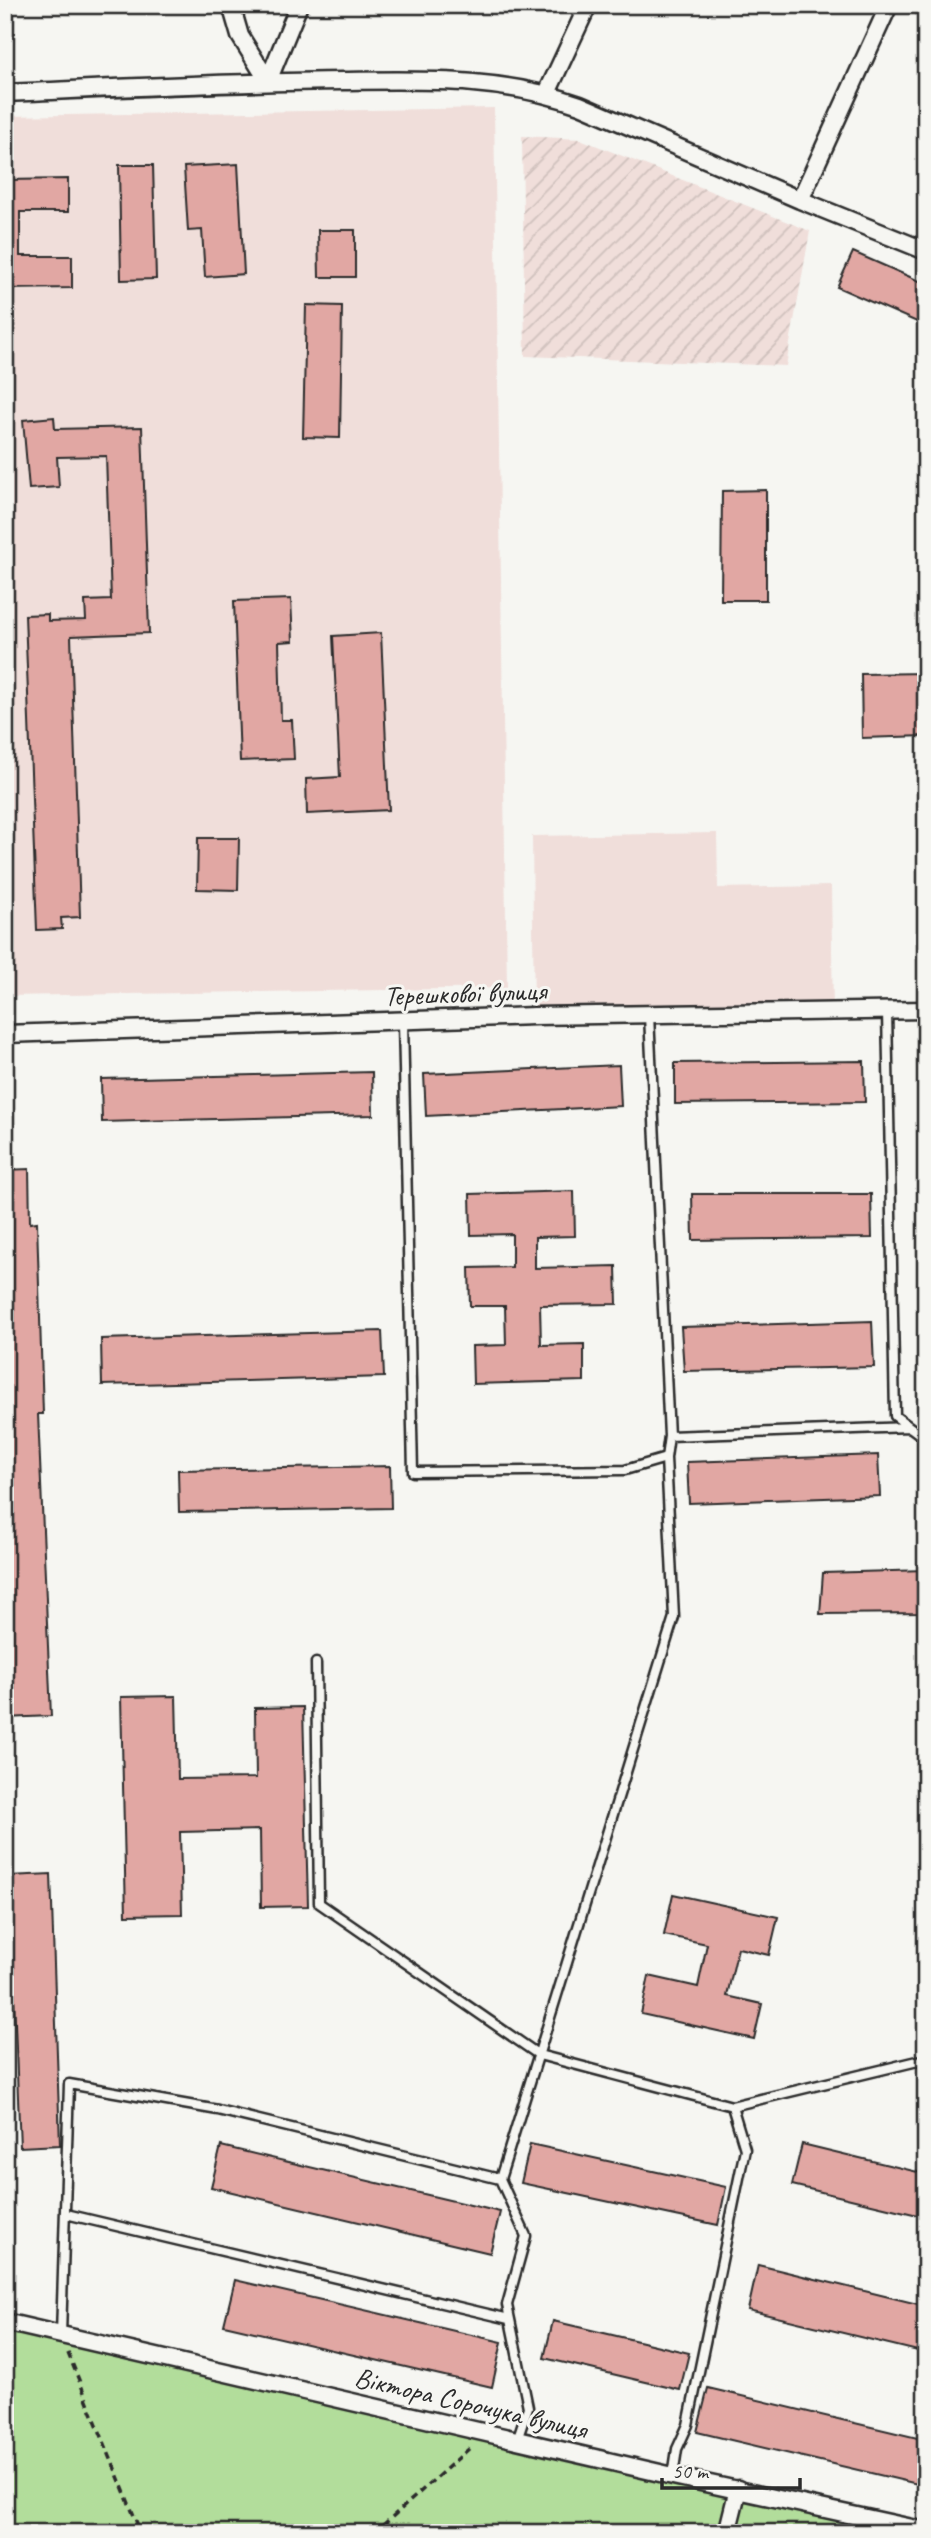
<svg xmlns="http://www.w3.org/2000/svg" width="931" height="2538" font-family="Caveat,sans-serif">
	<defs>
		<pattern id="industrial-furrows" width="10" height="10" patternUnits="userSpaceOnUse" patternTransform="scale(1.75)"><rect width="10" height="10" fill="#f0deda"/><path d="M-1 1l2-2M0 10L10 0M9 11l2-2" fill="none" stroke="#cebfbb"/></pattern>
	</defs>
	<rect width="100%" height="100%" fill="#f6f6f2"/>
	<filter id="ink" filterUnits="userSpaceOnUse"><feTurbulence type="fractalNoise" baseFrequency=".0143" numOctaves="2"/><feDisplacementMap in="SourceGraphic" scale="14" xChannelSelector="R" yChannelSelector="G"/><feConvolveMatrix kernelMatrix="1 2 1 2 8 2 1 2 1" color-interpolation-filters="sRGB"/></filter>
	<g filter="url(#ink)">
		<!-- built -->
		<path fill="#f0deda" d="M494,108L507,988L5,996V116Z
			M717,833L718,888L831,886L833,1012L534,1016L532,836Z"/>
		<!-- industrial -->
		<path fill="url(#industrial-furrows)" d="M522,136L580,139L810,231L786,366L525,356Z"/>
		<!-- green -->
		<path fill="#b2dd9b" stroke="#6e8463" stroke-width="2" d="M5,2322L926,2533H6Z"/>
		<!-- building -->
		<path fill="#e1a7a3" stroke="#2b2b2b" stroke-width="2" d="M238,164L244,274L205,277L202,230L188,231L184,167Z
			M119,165H153L156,279L121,280Z
			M68,179V212H20V256H72V288L5,289V180Z
			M318,230H355V277H319Z
			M853,252L926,284V326L837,287Z
			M306,305L342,306L340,438L303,437Z
			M54,417L55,429L142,427L149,633L71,636L80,917L61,918L62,929L37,930L25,615L48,614V621L86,620L85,601L111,600L106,456L57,457L59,487L29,489L23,420Z
			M766,490V600H721L722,491Z
			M291,599L293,641L279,642L281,720H292L294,759L240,761L234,601Z
			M381,633L389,810L307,814L306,779L340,777L333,636Z
			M926,673V736L862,738L861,674Z
			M198,838H239L238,890L197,889Z
			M864,1061L865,1102L675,1104V1063Z
			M619,1065L621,1106L426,1116L424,1074Z
			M372,1072L373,1115L102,1122L101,1079Z
			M29,1169L30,1223L37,1222L43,1414H38L51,1716L5,1718V1170Z
			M574,1191L575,1236L535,1237V1268L616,1266L617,1304L540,1305L541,1345L584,1344V1381L473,1384L472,1346L506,1345L505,1306H470L469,1268L512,1267V1234L471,1235L470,1194Z
			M692,1194H871L872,1238L693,1240Z
			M872,1321L874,1367L684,1371L681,1327Z
			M382,1331L384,1377L102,1385L101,1339Z
			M878,1455L880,1496L689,1503L687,1462Z
			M390,1466L391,1508L179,1512L178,1470Z
			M926,1570V1613L820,1614L823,1573Z
			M176,1696L178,1779L256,1778L255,1708L303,1707L308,1906L261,1907L260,1830L180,1832L182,1914L126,1915L121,1697Z
			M51,1874L60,2145L20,2147L9,1876Z
			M673,1894L778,1917L769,1955L738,1948L727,1996L762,2004L754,2039L641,2014L649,1976L698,1987L707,1944L664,1935Z
			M530,2144L726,2187L718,2225L521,2183Z
			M802,2144L926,2174V2217L792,2185Z
			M221,2146L500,2212L490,2253L211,2187Z
			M758,2265L926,2306V2353L748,2310Z
			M235,2280L502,2342L492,2387L224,2325Z
			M553,2321L689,2353L680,2390L544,2358Z
			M708,2388L926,2440V2486L697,2432Z"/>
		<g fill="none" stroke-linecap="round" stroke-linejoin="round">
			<defs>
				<path id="lane" d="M887,1011L895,1416L926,1439
					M403,1022L413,1472L625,1470L666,1458L669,1436L649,1015
					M669,1436L909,1427
					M316,1663L319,1903L539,2055L732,2106L745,2149L688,2425L677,2449L673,2476
					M732,2106L926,2059
					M66,2214L509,2319
					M61,2335L69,2084L218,2110L500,2179
					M517,2440L528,2407L507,2305L526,2236L500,2179L674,1617L666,1458"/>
				<path id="street" d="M231,5L240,36L268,81
					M268,81L299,5
					M5,93C118,88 231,82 345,81C427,80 501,77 580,105L800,200L926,251
					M547,93L588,5
					M800,200L889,5
					M5,1034L534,1016L926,1010
					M5,2322L673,2476L926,2531
					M727,2533L738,2489"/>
			</defs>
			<!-- lane casing -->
			<use href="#lane" stroke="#2b2b2b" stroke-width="13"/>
			<!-- street casing -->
			<use href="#street" stroke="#2b2b2b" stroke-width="21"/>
			<!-- path -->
			<path stroke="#2b2b2b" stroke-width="3.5" stroke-dasharray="7 5" stroke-linecap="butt" d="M68,2353L141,2533
				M374,2533L472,2446"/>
			<!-- lane -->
			<use href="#lane" stroke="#f6f6f2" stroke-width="8"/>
			<!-- street -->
			<use href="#street" stroke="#f6f6f2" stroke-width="16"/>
		</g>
	</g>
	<g text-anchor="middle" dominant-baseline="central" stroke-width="6" stroke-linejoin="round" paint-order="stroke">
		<!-- street labels -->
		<g font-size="28" fill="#2b2b2b" stroke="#f6f6f2">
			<text transform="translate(465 993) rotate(-2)">Терешкової вулиця</text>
			<text transform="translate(471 2403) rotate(13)">Віктора Сорочука вулиця</text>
		</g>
	</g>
	<!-- margin -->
	<rect width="931" height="2538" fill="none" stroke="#f6f6f2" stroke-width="28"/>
	<rect x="14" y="14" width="903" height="2510" fill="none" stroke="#2b2b2b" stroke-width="2.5" filter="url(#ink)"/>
	<!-- scale -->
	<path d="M662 2478v10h138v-10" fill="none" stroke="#2b2b2b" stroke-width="3.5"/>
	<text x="672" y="2478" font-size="21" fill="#2b2b2b" stroke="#f6f6f2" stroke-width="5" paint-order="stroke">50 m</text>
</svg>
